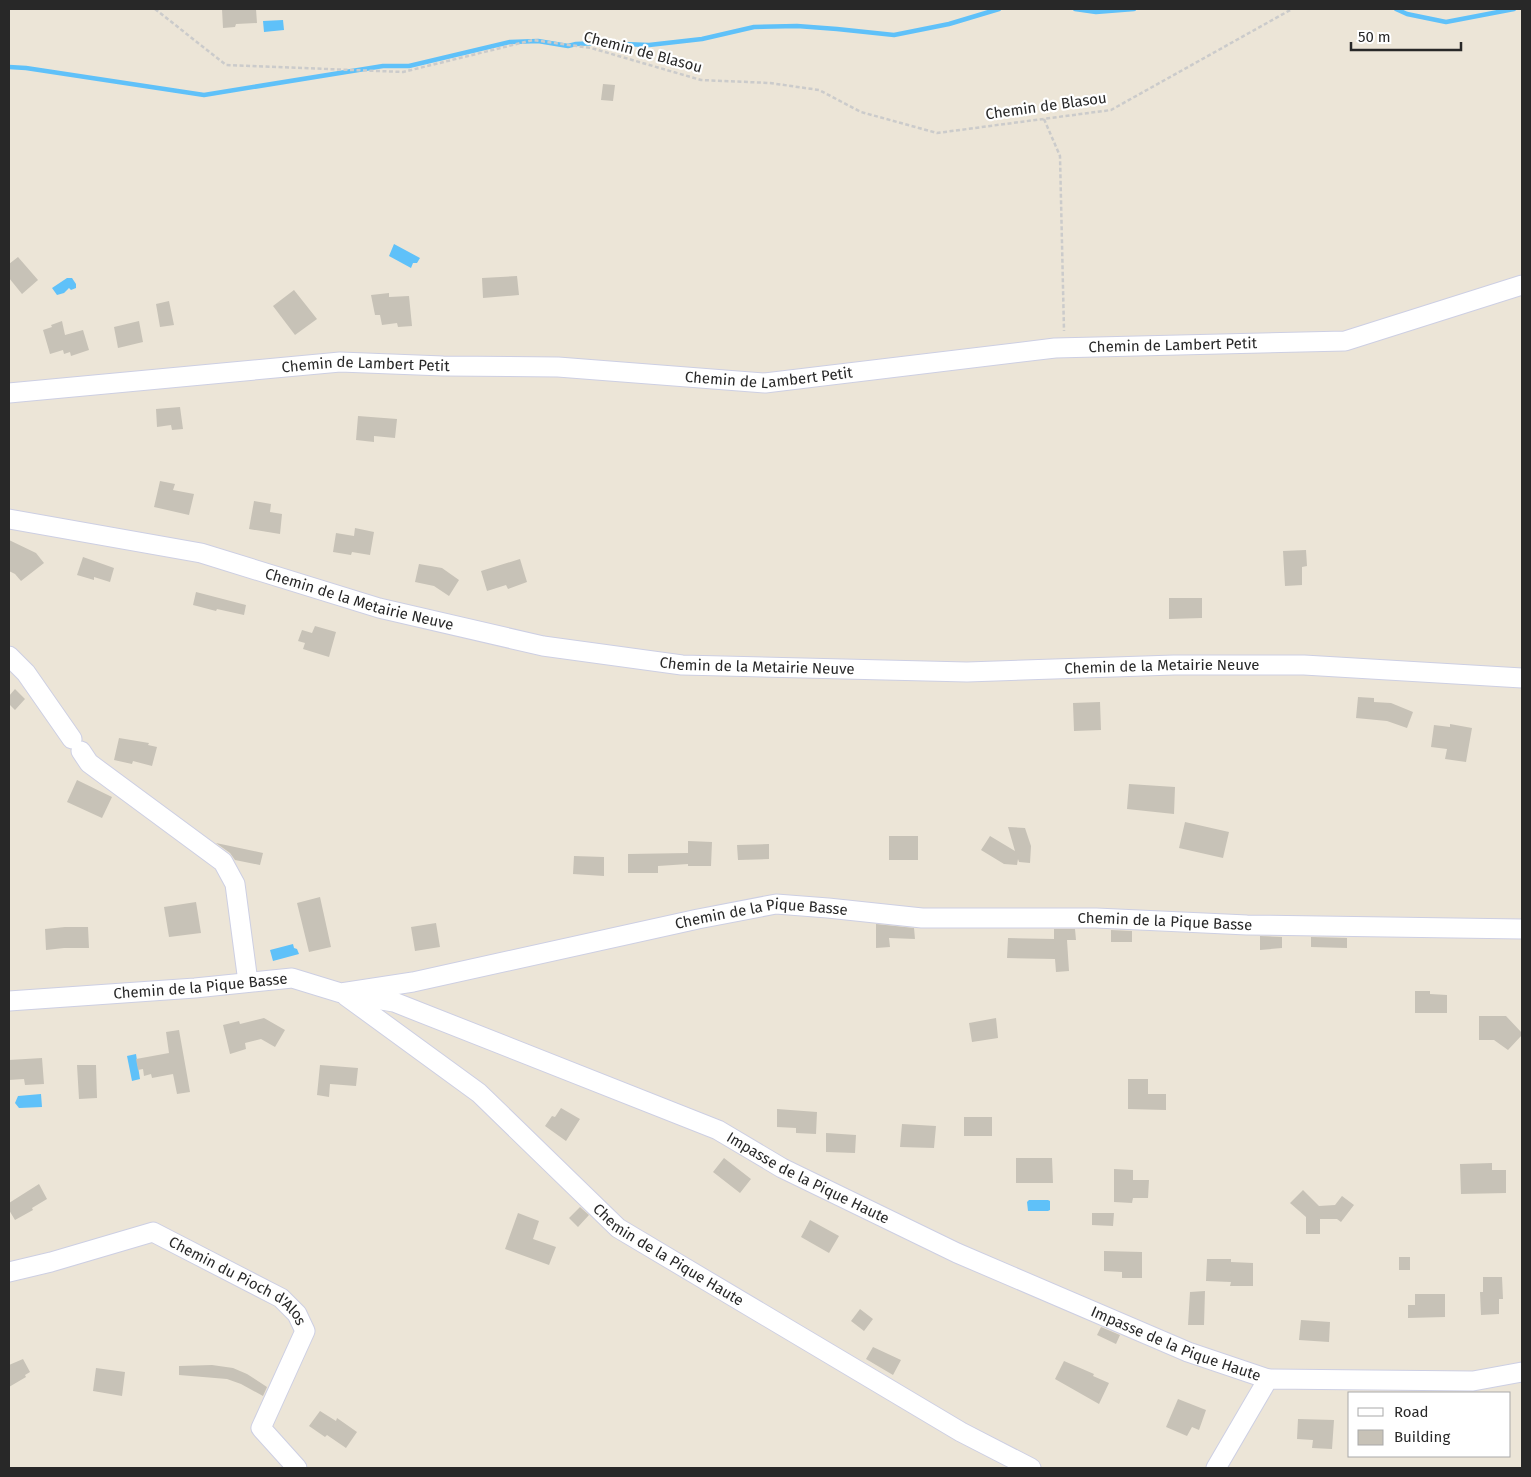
<svg xmlns="http://www.w3.org/2000/svg" width="1531" height="1477" font-family="'Fira Sans',sans-serif">
	<rect width="100%" height="100%" fill="#ece5d7"/>
	<!-- water -->
	<path fill="#5fc1f9" d="M283,20L284,30L264,32L263,21Z
		M394,244L420,258L417,263H413L411,268L389,256Z
		M67,278H72L76,284V288L71,290L69,288L64,293L57,295L52,288Z
		M293,944L294,948L297,949L299,954L273,961L270,950Z
		M136,1054L140,1079L132,1081L127,1056Z
		M41,1094L42,1107L19,1108L15,1103L18,1096Z
		M1029,1200H1048L1050,1201V1210L1048,1211H1028L1027,1202Z"/>
	<g fill="none" stroke-linecap="round" stroke-linejoin="round">
		<!-- stream -->
		<path stroke="#5fc1f9" stroke-width="4.5" d="M1075,9L1096,12L1134,9
			M1396,9L1407,14L1446,22L1514,9
			M9,67L26,68L204,95L383,66H409L510,42L538,41L568,46L576,44L598,43L649,45L702,39L754,27L797,26L837,29L894,35L949,24L999,9"/>
	</g>
	<!-- building -->
	<path fill="#c7c2b7" d="M222,9H256L257,23L236,24L235,27L223,28Z
		M603,84L615,85L613,101L601,100Z
		M18,257L38,280L22,294L9,278V264Z
		M517,276L519,295L483,298L482,278Z
		M294,290L317,319L295,335L273,306Z
		M389,293V297L409,296L412,326L398,327L397,323L382,325L380,315H375L371,295Z
		M169,301L174,325L160,327L156,304Z
		M62,321L65,335L83,330L89,350L71,356L70,352L64,354L63,350L50,354L43,330L52,327L51,325Z
		M139,321L143,342L118,348L114,327Z
		M180,407L183,429L172,430L171,425L157,427L156,409Z
		M358,416L397,419L395,438L374,436V442L356,440Z
		M160,481L175,484L173,490L194,494L189,515L154,507Z
		M254,501L271,504L270,512L282,514L280,534L249,529Z
		M355,528L374,532L370,555L352,552L351,555L333,552L336,533L354,536Z
		M9,540L36,553L44,563L21,581L15,574L9,571Z
		M1306,550L1307,566L1302,567V585L1285,586L1283,551Z
		M83,557L114,568L110,582L94,577V580L77,575Z
		M520,559L527,582L508,589L506,585L487,591L481,571Z
		M419,564L442,568L459,580L449,596L434,586L415,582Z
		M196,592L246,605L244,615L217,609L216,611L193,605Z
		M1169,598H1202V618L1169,619Z
		M315,626L336,632L329,657L303,649L305,643L298,641L302,630L312,633Z
		M15,689L25,699L15,710L9,704V696Z
		M1358,697L1374,698V702L1391,703L1413,712L1407,728L1387,721L1356,718Z
		M1100,702L1101,730L1074,731L1073,703Z
		M1450,724L1472,728L1466,762L1445,759L1447,749L1431,747L1434,725L1450,727Z
		M119,738L149,743L148,745L157,747L152,766L133,761L132,764L114,760Z
		M77,780L112,797L102,818L67,802Z
		M1129,784L1175,787L1174,814L1127,809Z
		M1185,822L1229,832L1223,858L1179,848Z
		M1008,827L1025,828L1031,846L1030,863L1019,862L1018,859L1017,865L1004,864L981,850L990,836L1015,851Z
		M889,836H918V860H889Z
		M688,841L712,842L711,866H688V864L658,866V873H628V854L688,853Z
		M216,843L263,853L260,865L235,860L230,853Z
		M769,844V859L738,860L737,845Z
		M574,856L604,857V876L573,874Z
		M320,897L331,947L309,952L297,903Z
		M196,902L201,933L169,937L164,907Z
		M436,923L440,947L415,951L411,927Z
		M876,924L914,928L915,939L889,938L890,947L876,948Z
		M65,927H88L89,948H64L46,950L45,929Z
		M1054,929H1075L1076,940H1067L1069,971L1056,972L1055,959L1007,958L1008,938L1054,939Z
		M1111,930L1132,931V942H1111Z
		M1260,936L1282,937V948L1260,950Z
		M1311,937L1347,938V948L1311,947Z
		M1415,991H1430V994L1447,995V1013H1415Z
		M1479,1016H1506L1522,1033V1035L1508,1050L1494,1040H1479Z
		M264,1018L285,1030L275,1047L261,1039L245,1043L246,1049L230,1054L223,1025L239,1021L240,1024Z
		M996,1018L998,1038L972,1042L969,1023Z
		M179,1030L190,1092L177,1094L173,1074L152,1078L151,1074L144,1076L143,1069L138,1070L136,1059L169,1053L166,1032Z
		M42,1058L44,1084L25,1085L24,1079L9,1080V1060Z
		M77,1065H96L97,1098L79,1099Z
		M320,1065L358,1068L356,1086L330,1084L329,1097L317,1095Z
		M1128,1079H1148V1094H1166V1110L1128,1109Z
		M561,1108L580,1119L566,1141L545,1126L552,1116L555,1117Z
		M777,1109L817,1112L816,1134L796,1133V1128L777,1127Z
		M964,1117H992V1136H964Z
		M902,1124L936,1126L934,1148L900,1147Z
		M826,1133L856,1135L855,1153L826,1152Z
		M724,1158L751,1179L740,1193L713,1172Z
		M1016,1158H1052L1053,1183H1016Z
		M1492,1163V1170H1506V1193L1461,1194L1460,1164Z
		M1114,1169L1133,1170V1180H1149L1148,1198H1133L1132,1203L1114,1202Z
		M39,1184L47,1199L32,1208L33,1210L15,1220L9,1210V1203Z
		M1303,1190L1319,1206L1335,1205L1342,1196L1354,1205L1341,1222L1337,1219H1320V1234H1306V1217L1290,1203Z
		M580,1207L589,1215L578,1227L569,1218Z
		M518,1213L539,1221L533,1239L556,1247L549,1265L505,1249Z
		M1092,1213H1114L1113,1226L1092,1225Z
		M810,1220L839,1236L829,1253L801,1237Z
		M1104,1251L1142,1252V1278H1122V1272L1104,1271Z
		M1399,1257H1410V1270H1399Z
		M1207,1259H1231V1262L1253,1263V1286H1230L1231,1282L1206,1281Z
		M1483,1277H1502L1503,1299H1499V1314L1481,1315L1480,1292H1483Z
		M1205,1291L1204,1325H1188L1190,1292Z
		M1415,1294H1445V1317L1408,1318V1305H1415Z
		M860,1309L873,1319L864,1331L851,1321Z
		M1301,1320L1330,1322L1329,1342L1299,1340Z
		M1101,1327L1120,1335L1116,1344L1097,1335Z
		M873,1347L901,1360L893,1375L866,1359Z
		M23,1359L30,1372L25,1375L26,1377L9,1387V1365Z
		M1064,1361L1094,1374L1093,1376L1109,1383L1099,1404L1055,1379Z
		M212,1365L233,1368L247,1374L267,1387L263,1396L241,1384L227,1379L179,1375V1366Z
		M96,1368L125,1372L122,1396L93,1391Z
		M1178,1399L1206,1410L1199,1430L1192,1427L1187,1436L1166,1427Z
		M320,1411L336,1421L337,1418L357,1432L346,1448L327,1435L325,1437L309,1426Z
		M1298,1419L1334,1420L1332,1449L1312,1448L1313,1440L1297,1439Z"/>
	<g fill="none" stroke-linecap="round" stroke-linejoin="round">
		<defs>
			<g id="minor">
				<path id="s1" d="M9,393L340,362L443,366L558,367L765,383L1055,348L1345,341L1522,285"/>
				<path id="s2" d="M9,519L201,553L379,608L543,646L682,665L967,672L1174,665H1304L1522,678"/>
				<path d="M9,656L26,673L72,739"/>
				<path d="M81,751L89,763L223,862L235,884L248,982"/>
				<path id="s3" d="M346,996L479,1093L618,1228L961,1432L1031,1468"/>
				<path id="s4" d="M357,996L394,1002L718,1130L782,1168L957,1253L1188,1352L1268,1379"/>
				<path id="s5" d="M9,1001L195,988L292,978L341,993L413,982L698,919L776,904L828,908L922,918H1096L1247,925L1522,929"/>
				<path id="s6" d="M9,1272L51,1262L153,1232L281,1298L297,1314L305,1331L261,1428L297,1468"/>
				<path d="M1216,1468L1268,1379L1473,1381L1522,1372"/>
			</g>
		</defs>
		<!-- minor casing -->
		<use href="#minor" stroke="#cdcfe3" stroke-width="21"/>
		<!-- path -->
		<path stroke="#cbcbcb" stroke-width="2.5" stroke-dasharray="4 2.5" stroke-linecap="butt" d="M155,9L226,65L403,72L533,40L591,48L701,80L770,83L819,90L861,112L937,133L1111,110L1292,9
			M1044,119L1060,156L1064,331"/>
		<!-- minor -->
		<use href="#minor" stroke="#fff" stroke-width="19"/>
	</g>
	<g text-anchor="middle" dominant-baseline="central" stroke-width="4.5" stroke-linejoin="round" paint-order="stroke">
		<!-- street labels -->
		<g font-size="15" fill="#282828" stroke="#fff">
			<text transform="translate(643 52) rotate(15)">Chemin de Blasou</text>
			<text transform="translate(1046 106) rotate(-8)">Chemin de Blasou</text>
			<text stroke="none"><textPath href="#s1" startOffset="1168">Chemin de Lambert Petit</textPath></text>
			<text stroke="none"><textPath href="#s1" startOffset="358">Chemin de Lambert Petit</textPath></text>
			<text stroke="none"><textPath href="#s1" startOffset="762">Chemin de Lambert Petit</textPath></text>
			<text stroke="none"><textPath href="#s2" startOffset="360">Chemin de la Metairie Neuve</textPath></text>
			<text stroke="none"><textPath href="#s2" startOffset="765">Chemin de la Metairie Neuve</textPath></text>
			<text stroke="none"><textPath href="#s2" startOffset="1170">Chemin de la Metairie Neuve</textPath></text>
			<text stroke="none"><textPath href="#s5" startOffset="764">Chemin de la Pique Basse</textPath></text>
			<text stroke="none"><textPath href="#s5" startOffset="1169">Chemin de la Pique Basse</textPath></text>
			<text stroke="none"><textPath href="#s5" startOffset="192">Chemin de la Pique Basse</textPath></text>
			<text stroke="none"><textPath href="#s4" startOffset="488">Impasse de la Pique Haute</textPath></text>
			<text stroke="none"><textPath href="#s3" startOffset="415">Chemin de la Pique Haute</textPath></text>
			<text stroke="none"><textPath href="#s6" startOffset="248">Chemin du Pioch d'Alos</textPath></text>
			<text stroke="none"><textPath href="#s4" startOffset="892">Impasse de la Pique Haute</textPath></text>
		</g>
	</g>
	<!-- border -->
	<rect width="1531" height="1477" fill="none" stroke="#282828" stroke-width="20"/>
	<!-- legend -->
	<rect x="1348" y="1392" width="162" height="65" fill="#ffffff" stroke="#a9a9a9"/>
	<rect x="1358" y="1408" width="25" height="8" fill="#ffffff" stroke="#a9a9a9"/>
	<text x="1394" y="1417" font-size="15" fill="#282828">Road</text>
	<rect x="1358" y="1430" width="25" height="15" fill="#c7c2b7" stroke="#a9a9a9"/>
	<text x="1394" y="1442" font-size="15" fill="#282828">Building</text>
	<!-- scale -->
	<path d="M1351 42v8h110v-8" fill="none" stroke="#282828" stroke-width="2.5"/>
	<text x="1358" y="42" font-size="15" fill="#282828" stroke="#ffffff" stroke-width="4" paint-order="stroke">50 m</text>
</svg>
